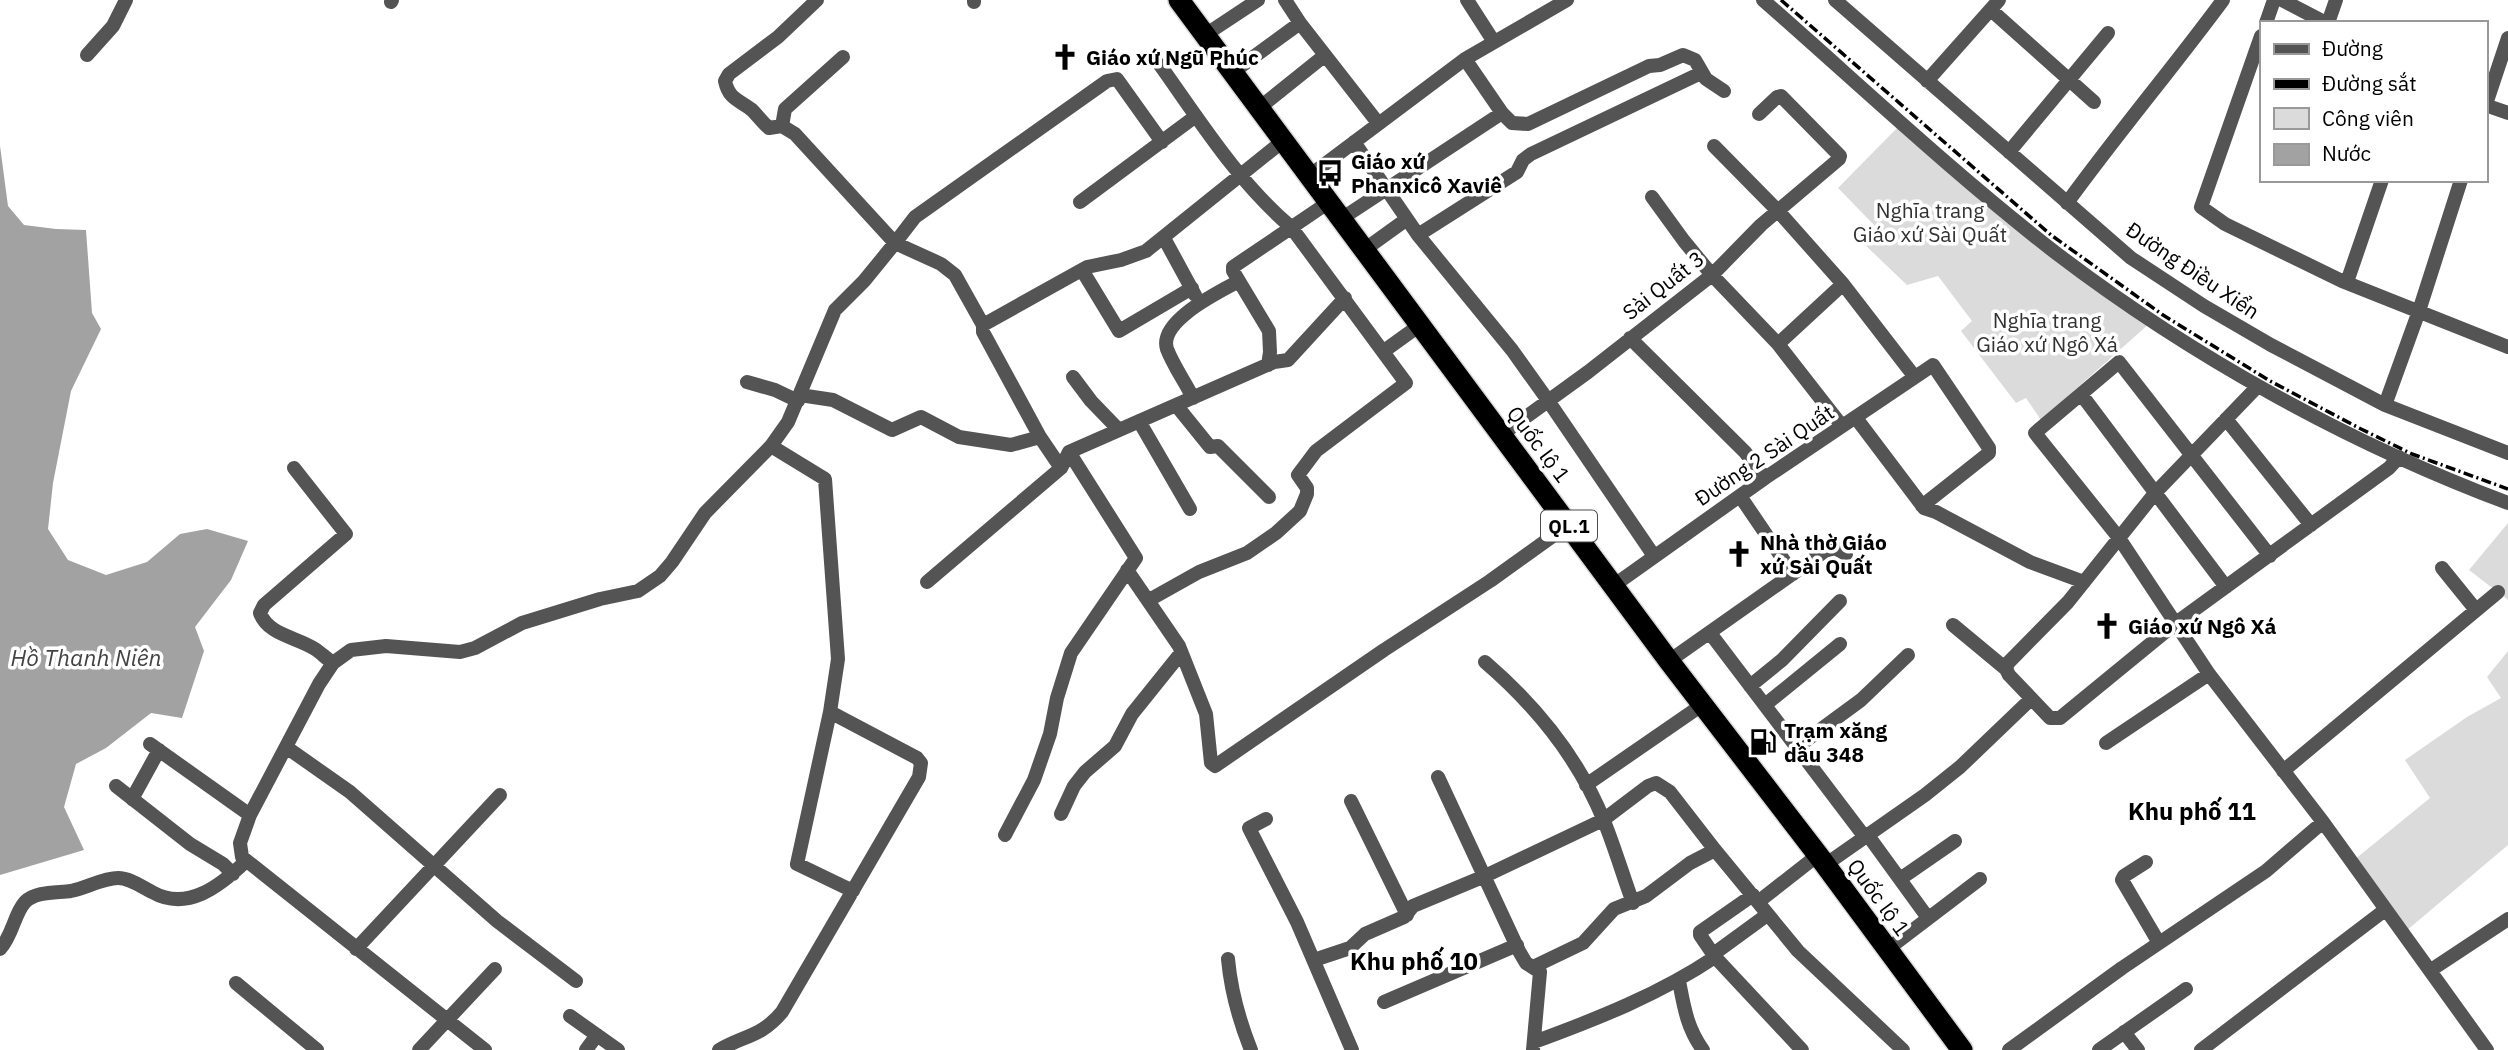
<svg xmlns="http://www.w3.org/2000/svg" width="2508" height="1050" font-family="'IBM Plex Sans',sans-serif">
	<rect width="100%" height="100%" fill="#fff"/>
	<!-- green -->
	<path fill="#dbdbdb" d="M1900,125L2150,323L2041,420L2026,398L2016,403L1961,331L1972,321L1938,276L1907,285L1863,243L1876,227L1838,188Z
		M2508,523V600L2469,570Z
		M2508,651V845L2406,931L2354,860L2430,798L2405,760L2467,717L2501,698L2487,677Z"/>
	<!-- water -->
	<path fill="#a2a2a2" d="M0,146L8,206L24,225L56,229L86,230L92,313L101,329L71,391L53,483L48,529L68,560L106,575L147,562L180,534L207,529L248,541L231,580L195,627L204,651L182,718L151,713L106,748L76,764L64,807L84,850L0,875Z"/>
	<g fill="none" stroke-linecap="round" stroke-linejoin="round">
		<defs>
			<path id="highway" d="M1179,0L1669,661L1818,855L1962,1050"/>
		</defs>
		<!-- highway casing -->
		<use href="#highway" stroke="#dbdbdb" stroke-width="24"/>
		<!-- minor -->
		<path stroke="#545454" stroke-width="14" d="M817,0L778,37L729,74L725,81C729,100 740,100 752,110C758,116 763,123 769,128L782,126L795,134L895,243L915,217L1107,81L1117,79L1162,142
			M1285,0L1300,23L1378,123
			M1467,0L1494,42
			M1763,0C1860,85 1954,174 2056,253C2191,356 2348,443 2508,503
			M1835,0L2131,258L2204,306L2271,345L2385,405L2508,453
			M2282,0L2326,23
			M391,2L392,0
			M974,2V0
			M1991,10L2094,102
			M2266,23L2274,0
			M2328,23L2336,0
			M1205,35L1258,0
			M2261,36L2201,207L2225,224L2342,281L2508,347
			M87,55L113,26L126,0
			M1465,59L1502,113L1512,123L1528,124L1649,66L1660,65L1683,55L1695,60L1706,79L1724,91
			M1233,72L1300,23
			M1927,81L1999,0
			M2485,105L2508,113
			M2485,107L2508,38
			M1259,108L1324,56
			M782,126L785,109L843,57
			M1354,142L1418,235L1512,350L1547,399L1654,556
			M1714,146L1779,212L1843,284L1914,376
			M2009,152L2108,33
			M1309,176L1465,59L1567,0
			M1652,197L1684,241L1712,275L1778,344L1842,426
			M1080,202L1196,116
			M2067,203C2117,134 2172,69 2223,0
			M1341,219L1502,113
			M1418,235L1517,172L1523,160L1531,154L1701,73
			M1164,238L1195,295
			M1364,250L1407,219
			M1082,270L1119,331L1192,288
			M2347,282L2382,180
			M983,325V332L1040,437L1061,468
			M1630,338L1745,452L1765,478
			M1778,344L1843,284
			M1384,351L1420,325
			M1268,365L1270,352L1269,331L1233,271V267L1329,202
			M1073,377L1091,401L1119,430
			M747,382L775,390L798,401
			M2258,386L2155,493L2068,602L2008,663L2006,669L2009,675L2050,718H2060L2176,623L2389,468L2399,457
			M2081,394L2226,587
			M800,395L833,400L892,430L921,417L959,437L1011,445L1040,437
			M1193,398C1185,382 1173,365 1167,349C1158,321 1219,292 1239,281
			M1176,405L1210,447L1218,446L1269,497
			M2385,405L2419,311L2461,180
			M1856,418L1924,508L1936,512L2030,562L2084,582
			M2226,419L2311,525
			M1139,421L1190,509
			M1501,435L1588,372L1712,275L1761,225L1839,159L1840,156L1781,96L1777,97L1759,114
			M294,468L346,534L264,605L260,613C268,635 297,637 315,649C321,653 327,659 333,663
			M1740,496L1793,574
			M2270,556L2119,362L2035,433L2119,538L2209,674L2323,822L2487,1050
			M2442,568L2476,610
			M1127,570L1179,646L1206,714L1211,763L1215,766L1384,650L1490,581L1568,525
			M927,582L1061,468L1069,452L1274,362L1288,360L1345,298
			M1613,586L1765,478L1933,365L1989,448V453L1922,506
			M1149,600L1199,572L1247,553L1276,533L1300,511L1307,494V488L1298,475L1316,451L1406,383L1291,227C1238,182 1200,121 1160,65
			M1953,625L2006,669
			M1710,633L1864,836
			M1669,661L1825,551L1835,548L1846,554
			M1485,662C1535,705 1579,759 1604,821C1615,848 1623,876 1633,903
			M1750,686L1782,660L1840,601
			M1765,705L1840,644
			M830,712L797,864L853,891
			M2106,743L2209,674
			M150,744L250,815
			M286,747L350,792L497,921L576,981
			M1797,747L1861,700L1908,655
			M2283,771L2498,592
			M1438,777L1519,951L1526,963L1540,972L1533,1050
			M1586,785L1702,705
			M116,786L190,844L223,864L233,874
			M132,799L159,750
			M1351,801L1407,915
			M1061,814L1074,786L1085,772L1115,746L1132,714L1181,653
			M1266,819L1249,828L1297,922L1352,1050
			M1867,834L1928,918
			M1005,835L1034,780L1050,734L1057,698L1071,653L1136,558L1069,452
			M2146,862L2124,876L2122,880L2159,943
			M1825,865L1925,795L1960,767L2031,699
			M1900,879L1955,841
			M1753,895L1700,932V935L1715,957L1802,1050
			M1758,902L1818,855
			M0,949C13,935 14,914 25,902C36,891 57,893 71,891C86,888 103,878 118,878C130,878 142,887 152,892C187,912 220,886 245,862
			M356,949L500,795
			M1888,949L1980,879
			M1719,950L1767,915
			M1228,959C1231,992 1239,1020 1251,1050
			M1314,960L1350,948L1365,934L1404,917L1413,906L1485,876L1603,820L1648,786L1656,783L1670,792L1715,850L1798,951L1903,1050
			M1533,967L1583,943L1614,909L1646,896L1690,863L1715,850
			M2431,970L2508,919
			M1679,981C1684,1007 1687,1028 1703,1050
			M236,983L317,1050
			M1384,1002L1517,945
			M570,1016L618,1050
			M2124,1032L2138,1050
			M1534,1042C1597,1019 1660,994 1715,957
			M419,1050L495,969
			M485,1050L242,857L240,843L250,815L319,684L333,663L351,650L386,646L460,652L475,648L522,623L600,599L638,591L660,576L672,562L705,513L771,446L788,422L835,310L864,281L895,243L941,264L955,275L983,325L1087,267L1121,260L1146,251L1283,141
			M586,1050L597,1035
			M719,1050C745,1035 761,1037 782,1012L919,777L921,763L917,758L830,712L838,659L825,479L771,446
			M2009,1050L2122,968L2266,871L2323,822
			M2099,1050L2186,989
			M2201,1050L2385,910"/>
		<!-- highway -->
		<use href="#highway" stroke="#000" stroke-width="21"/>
		<!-- rail -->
		<path stroke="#000" stroke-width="3.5" stroke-dasharray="10 3.5 2 3.5" stroke-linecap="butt" d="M1781,0L2051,235L2163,315L2270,381L2361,429L2412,454L2508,489"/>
	</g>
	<!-- icons -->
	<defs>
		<symbol id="church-bare" viewBox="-9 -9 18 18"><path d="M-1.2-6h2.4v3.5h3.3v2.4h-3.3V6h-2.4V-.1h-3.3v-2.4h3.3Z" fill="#000" stroke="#fff" stroke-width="2.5" paint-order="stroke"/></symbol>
		<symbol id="bus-bare" viewBox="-9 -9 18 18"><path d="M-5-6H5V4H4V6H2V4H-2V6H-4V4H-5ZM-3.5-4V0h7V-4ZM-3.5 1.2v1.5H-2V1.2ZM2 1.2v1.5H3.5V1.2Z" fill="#000" stroke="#fff" stroke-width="2.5" paint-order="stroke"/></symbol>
		<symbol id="fuel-bare" viewBox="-9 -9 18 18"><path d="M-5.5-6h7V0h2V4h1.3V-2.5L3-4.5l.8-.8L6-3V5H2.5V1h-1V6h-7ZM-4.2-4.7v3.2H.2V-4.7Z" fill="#000" stroke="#fff" stroke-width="2.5" paint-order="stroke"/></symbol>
	</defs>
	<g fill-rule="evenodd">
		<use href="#church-bare" x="1046" y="38" width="38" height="38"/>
		<use href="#bus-bare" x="1311" y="154" width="38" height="38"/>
		<use href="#church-bare" x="1720" y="535" width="38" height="38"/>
		<use href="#church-bare" x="2088" y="607" width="38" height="38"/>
		<use href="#fuel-bare" x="1744" y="723" width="38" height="38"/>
	</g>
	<g text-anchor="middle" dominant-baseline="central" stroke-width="7" stroke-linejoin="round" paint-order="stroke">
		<!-- shield labels -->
		<rect fill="#fff" stroke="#4c4c4c" stroke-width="2" x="1541" y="510.5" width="56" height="31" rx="5"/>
		<g font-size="19" font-weight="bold" fill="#000">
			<text x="1569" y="526">QL.1</text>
		</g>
		<!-- poi labels -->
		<g font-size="21" font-weight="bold" fill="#000" stroke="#fff" text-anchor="start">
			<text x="1086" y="57">Giáo xứ Ngũ Phúc</text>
			<text x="1351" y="161">Giáo xứ<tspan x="1351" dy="24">Phanxicô Xaviê</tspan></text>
			<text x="1760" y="542">Nhà thờ Giáo<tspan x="1760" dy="24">xứ Sài Quất</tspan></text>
			<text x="2128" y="626">Giáo xứ Ngô Xá</text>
			<text x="1784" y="730">Trạm xăng<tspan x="1784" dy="24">dầu 348</tspan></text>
		</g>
		<!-- park labels -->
		<g font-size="21" fill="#323232" stroke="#fff">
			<text x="1930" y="210">Nghĩa trang<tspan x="1930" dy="24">Giáo xứ Sài Quất</tspan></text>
			<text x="2047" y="320">Nghĩa trang<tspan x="2047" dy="24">Giáo xứ Ngô Xá</tspan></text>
		</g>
		<!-- street labels -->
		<g font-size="21" fill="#000" stroke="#fff">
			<text transform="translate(2193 270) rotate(34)">Đường Điều Xiển</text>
			<text transform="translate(1663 285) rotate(-38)">Sài Quất 3</text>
			<text transform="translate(1539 444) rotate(53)">Quốc lộ 1</text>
			<text transform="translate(1764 455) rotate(-34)">Đường 2 Sài Quất</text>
			<text transform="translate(1879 897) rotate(54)">Quốc lộ 1</text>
		</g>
		<!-- water labels -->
		<g font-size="23" font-style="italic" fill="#434343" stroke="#fff">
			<text x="86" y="657">Hồ Thanh Niên</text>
		</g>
		<!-- quarter labels -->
		<g font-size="24" font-weight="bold" fill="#000" stroke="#fff">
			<text x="2192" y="811">Khu phố 11</text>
			<text x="1414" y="961">Khu phố 10</text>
		</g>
	</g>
	<!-- legend -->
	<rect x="2260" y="21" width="228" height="161" fill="#ffffff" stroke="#999999" stroke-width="2"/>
	<rect x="2274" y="44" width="35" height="10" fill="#545454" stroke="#999999" stroke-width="2"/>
	<text x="2322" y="56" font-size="21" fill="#000000">Đường</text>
	<rect x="2274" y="79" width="35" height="10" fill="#000000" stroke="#999999" stroke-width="2"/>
	<text x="2322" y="91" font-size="21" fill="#000000">Đường sắt</text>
	<rect x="2274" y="108" width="35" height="21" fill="#dbdbdb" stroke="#999999" stroke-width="2"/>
	<text x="2322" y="126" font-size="21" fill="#000000">Công viên</text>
	<rect x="2274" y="144" width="35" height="21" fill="#a2a2a2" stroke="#999999" stroke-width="2"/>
	<text x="2322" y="161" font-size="21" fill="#000000">Nước</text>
</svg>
